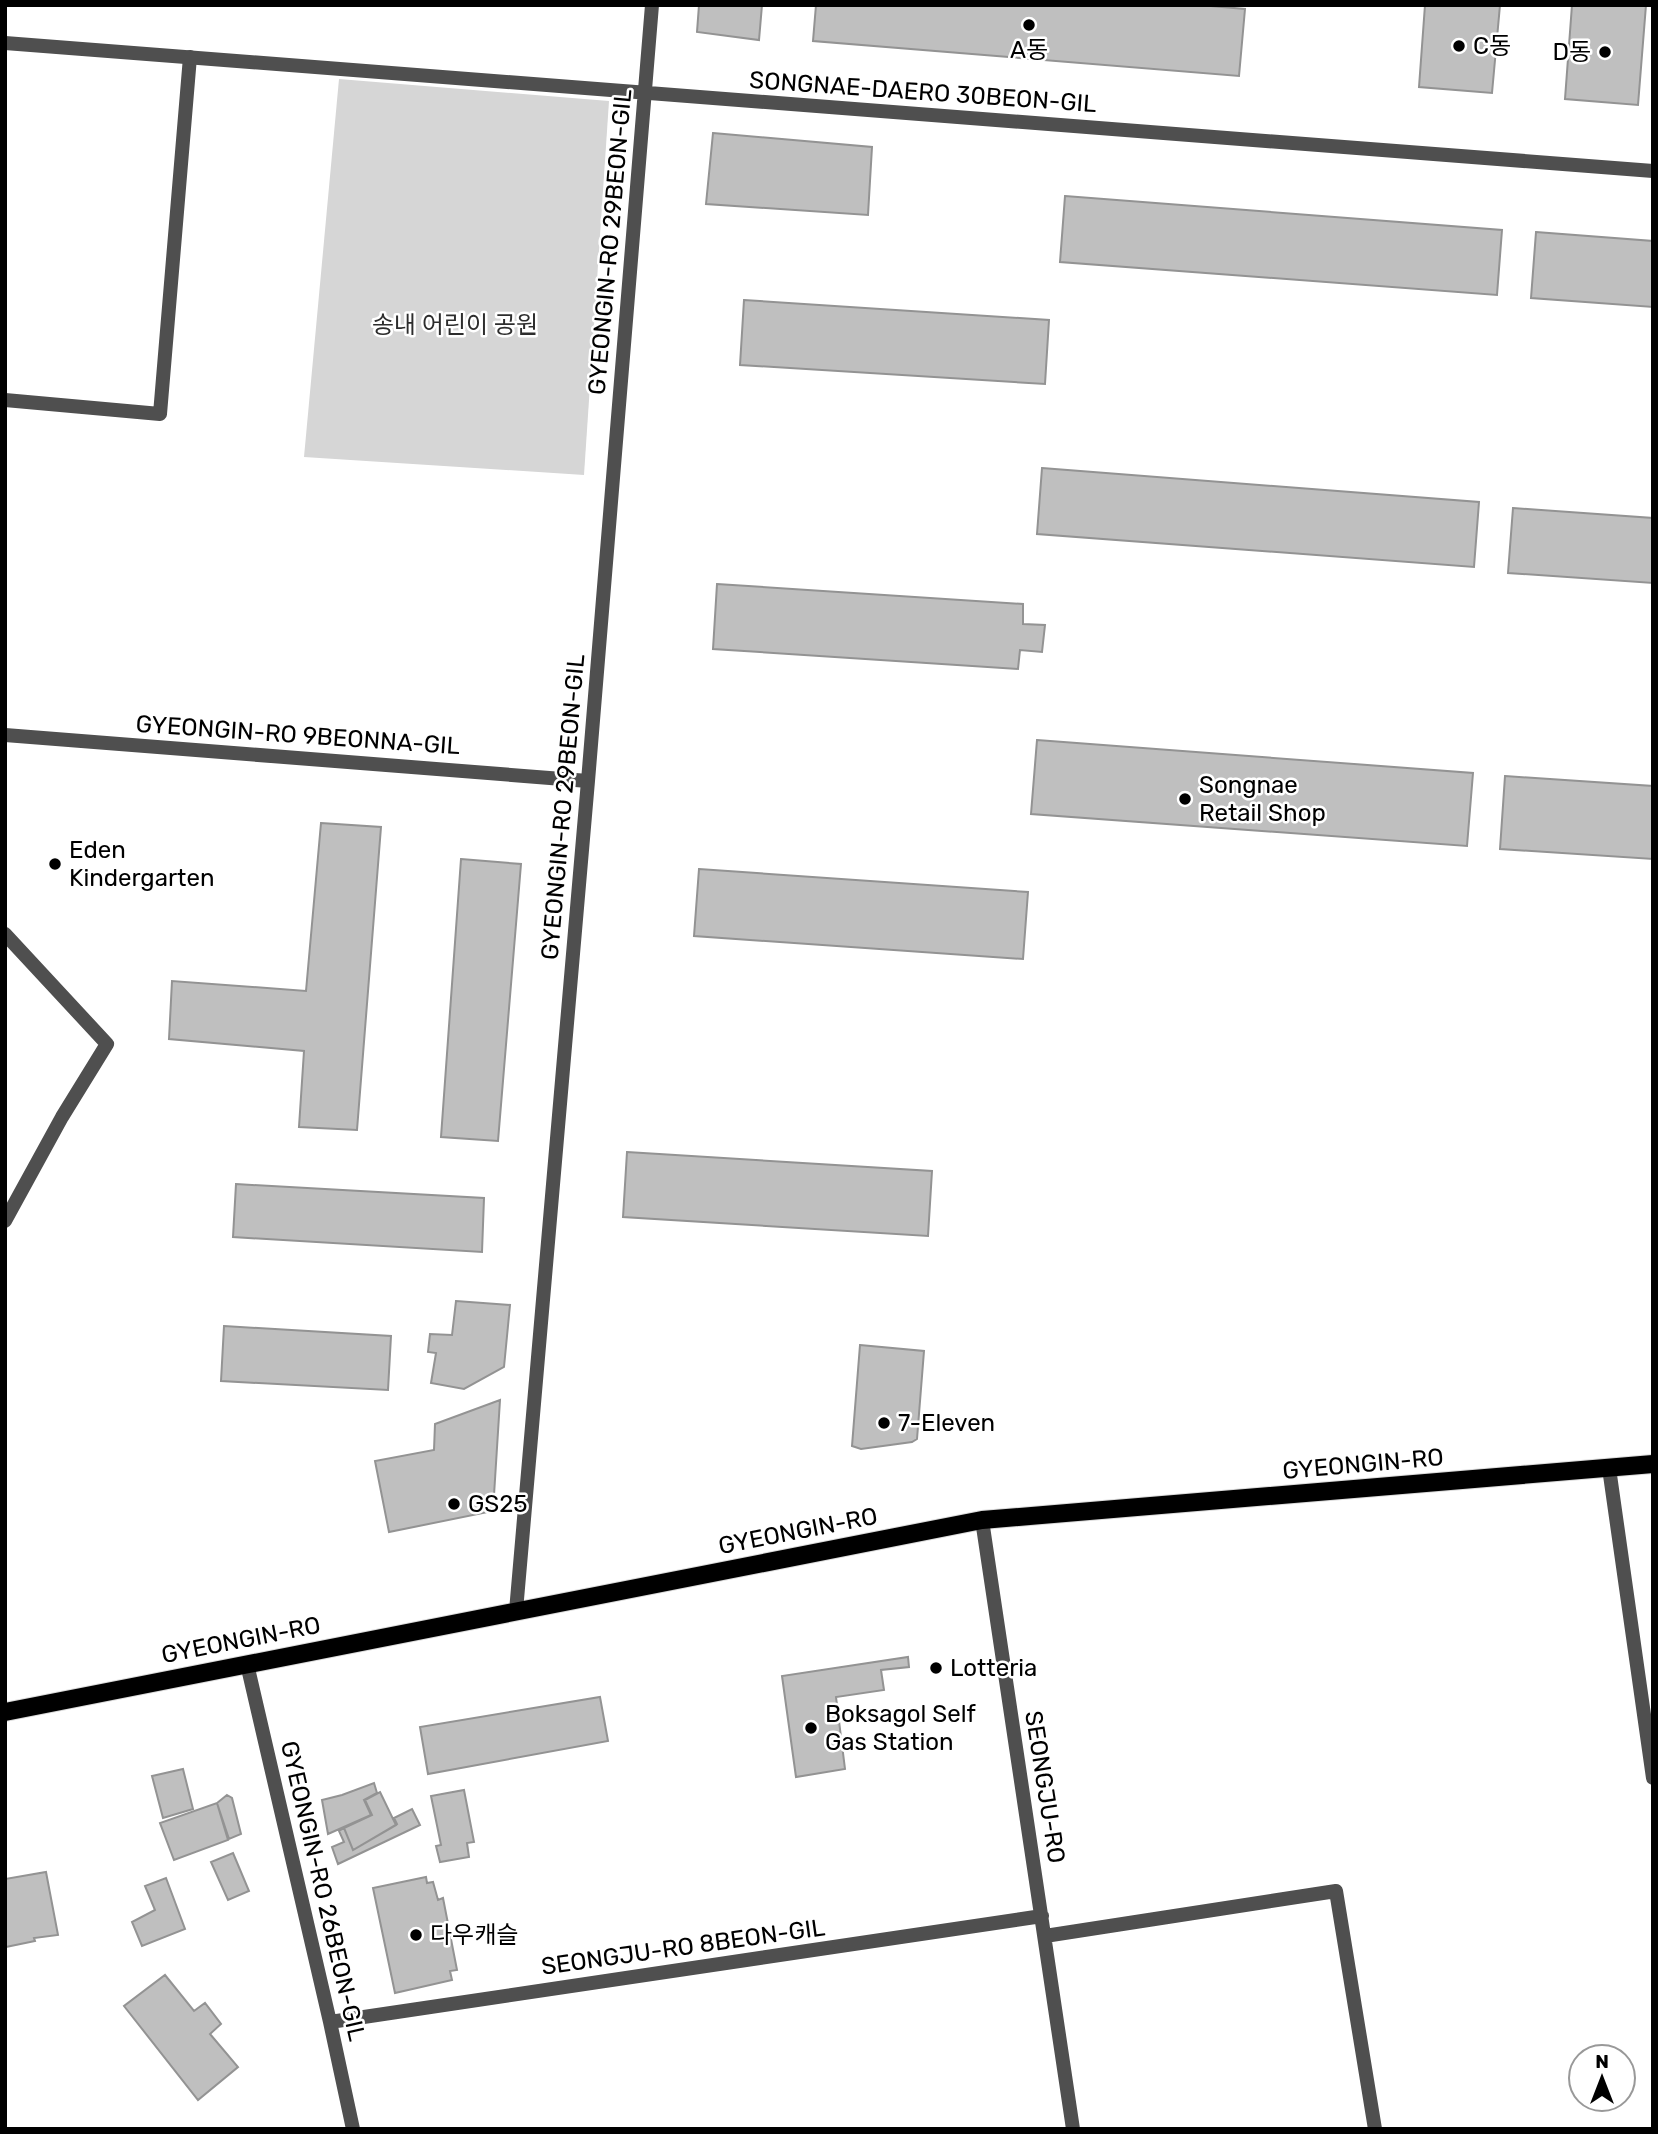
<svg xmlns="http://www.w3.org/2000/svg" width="1658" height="2134" font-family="Rubik,'Noto Sans KR',sans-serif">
	<rect width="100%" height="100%" fill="#fff"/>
	<!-- green -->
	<path fill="#d6d6d6" d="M339,79L609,101L584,475L304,457Z"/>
	<!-- building -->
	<path fill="#bfbfbf" stroke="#939393" stroke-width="2" d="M699,5H762L759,40L697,32Z
		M816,5H1199L1245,9L1239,76L813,41Z
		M1425,5H1500L1492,93L1419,87Z
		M1572,5H1646L1638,105L1565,99Z
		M713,133L872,147L868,215L706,204Z
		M1065,196L1502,230L1497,295L1060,262Z
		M1536,232L1653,241V307L1531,298Z
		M744,300L1049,320L1045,384L740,365Z
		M1042,468L1479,502L1474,567L1037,534Z
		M1513,508L1653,518V583L1508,573Z
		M717,584L1023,604V624L1045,625L1042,652L1020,650L1018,669L713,649Z
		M1037,740L1473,773L1467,846L1031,814Z
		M1505,776L1653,786V859L1500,849Z
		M321,823L381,827L357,1130L299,1127L304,1051L169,1039L172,981L306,991Z
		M461,859L521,864L498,1141L441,1137Z
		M699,869L1028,892L1023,959L694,936Z
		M627,1152L932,1171L928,1236L623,1217Z
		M236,1184L484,1198L482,1252L233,1237Z
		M456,1301L510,1305L504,1367L464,1389L431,1383L436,1353L428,1352L430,1334L452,1335Z
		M224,1326L391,1336L388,1390L221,1381Z
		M860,1345L924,1351L917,1439L912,1442L861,1449L852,1446Z
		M500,1400L493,1511L389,1532L375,1461L434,1450L435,1424Z
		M908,1657L909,1667L881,1670L884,1690L836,1697L845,1769L796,1777L782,1676Z
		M600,1697L608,1741L428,1774L420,1727Z
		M183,1769L193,1809L163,1818L152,1776Z
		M374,1783L377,1793L364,1800L371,1815L328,1834L322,1800L342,1795Z
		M464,1790L474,1842L467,1843L469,1857L440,1862L436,1846L441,1845L431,1796Z
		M380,1792L396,1825L353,1850L344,1828L372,1815L365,1800Z
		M227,1795L232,1798L241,1834L229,1839L217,1803Z
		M217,1803L228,1840L174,1860L160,1823Z
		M412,1809L420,1825L338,1864L332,1847L344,1842L339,1831L344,1828L353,1850L397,1824L394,1818Z
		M233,1853L249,1891L228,1900L211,1862Z
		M46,1872L58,1935L34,1938L35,1941L6,1947L5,1879Z
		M426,1877L427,1883L433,1882L438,1900L443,1898L457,1970L450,1971L452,1980L395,1993L373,1888Z
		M166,1878L185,1929L142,1946L132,1922L155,1910L145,1886Z
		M165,1975L194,2011L205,2003L221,2024L210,2034L238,2067L198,2100L124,2006Z"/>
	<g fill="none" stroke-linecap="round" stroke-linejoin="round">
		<defs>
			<path id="primary" d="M5,1712L982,1520L1653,1464"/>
		</defs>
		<!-- primary casing -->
		<use href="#primary" stroke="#dbdbdb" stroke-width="20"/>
		<!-- service -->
		<path stroke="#4f4f4f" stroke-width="14" d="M5,400L160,414L190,57
			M5,934L107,1044L62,1117L5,1221"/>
		<!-- minor -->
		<path stroke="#4f4f4f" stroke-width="14" d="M5,43L1653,171
			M5,735L588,781
			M1609,1468L1653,1778
			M982,1520L1073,2129
			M516,1611L588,781L652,5
			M247,1664L330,2022L353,2129
			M1045,1936L1336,1891L1375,2129
			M330,2022L1042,1916"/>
		<!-- primary -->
		<use href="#primary" stroke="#000" stroke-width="18"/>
	</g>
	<!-- markers -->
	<g fill="#000" stroke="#fff" stroke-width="2.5">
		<circle cx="1029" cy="25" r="7"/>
		<circle cx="1459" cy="46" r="7"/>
		<circle cx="1605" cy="52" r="7"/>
		<circle cx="1185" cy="799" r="7"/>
		<circle cx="55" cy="864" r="7"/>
		<circle cx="884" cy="1423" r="7"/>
		<circle cx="454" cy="1504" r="7"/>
		<circle cx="936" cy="1668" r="7"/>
		<circle cx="811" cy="1728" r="7"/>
		<circle cx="416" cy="1935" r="7"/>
	</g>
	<g text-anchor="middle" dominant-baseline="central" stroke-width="5" stroke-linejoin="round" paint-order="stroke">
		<!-- poi labels -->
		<g font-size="24" fill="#000" stroke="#fff" text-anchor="start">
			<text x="1473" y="46">C동</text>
			<text x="1029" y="50" text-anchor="middle">A동</text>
			<text x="1591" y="52" text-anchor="end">D동</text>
			<text x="1199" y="785">Songnae<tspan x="1199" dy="28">Retail Shop</tspan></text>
			<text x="69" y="850">Eden<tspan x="69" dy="28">Kindergarten</tspan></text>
			<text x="898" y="1423">7-Eleven</text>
			<text x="468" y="1504">GS25</text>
			<text x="950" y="1668">Lotteria</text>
			<text x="825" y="1714">Boksagol Self<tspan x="825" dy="28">Gas Station</tspan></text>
			<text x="430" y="1935">다우캐슬</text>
		</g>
		<!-- street labels -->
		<g font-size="24" fill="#000" stroke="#fff">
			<text transform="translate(923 92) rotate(4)">SONGNAE-DAERO 30BEON-GIL</text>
			<text transform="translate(610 242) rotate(-85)">GYEONGIN-RO 29BEON-GIL</text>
			<text transform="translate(298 735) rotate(4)">GYEONGIN-RO 9BEONNA-GIL</text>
			<text transform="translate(563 807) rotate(-85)">GYEONGIN-RO 29BEON-GIL</text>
			<text transform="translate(1363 1464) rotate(-5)">GYEONGIN-RO</text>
			<text transform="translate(798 1531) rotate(-11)">GYEONGIN-RO</text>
			<text transform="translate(241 1640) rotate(-11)">GYEONGIN-RO</text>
			<text transform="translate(1045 1787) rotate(81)">SEONGJU-RO</text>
			<text transform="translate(323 1891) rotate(77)">GYEONGIN-RO 26BEON-GIL</text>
			<text transform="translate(683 1947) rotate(-8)">SEONGJU-RO 8BEON-GIL</text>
		</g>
		<!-- park labels -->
		<g font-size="24" fill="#2d2d2d" stroke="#fff">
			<text x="455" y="325">송내 어린이 공원</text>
		</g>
	</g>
	<!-- border -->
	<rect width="1658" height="2134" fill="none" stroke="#000000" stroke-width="14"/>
	<!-- north arrow -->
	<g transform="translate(1602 2078)"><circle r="33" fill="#ffffff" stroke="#999999" stroke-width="2"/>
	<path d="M0-5L12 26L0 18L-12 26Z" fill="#000000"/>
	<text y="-10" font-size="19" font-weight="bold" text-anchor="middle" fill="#000000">N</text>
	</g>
</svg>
